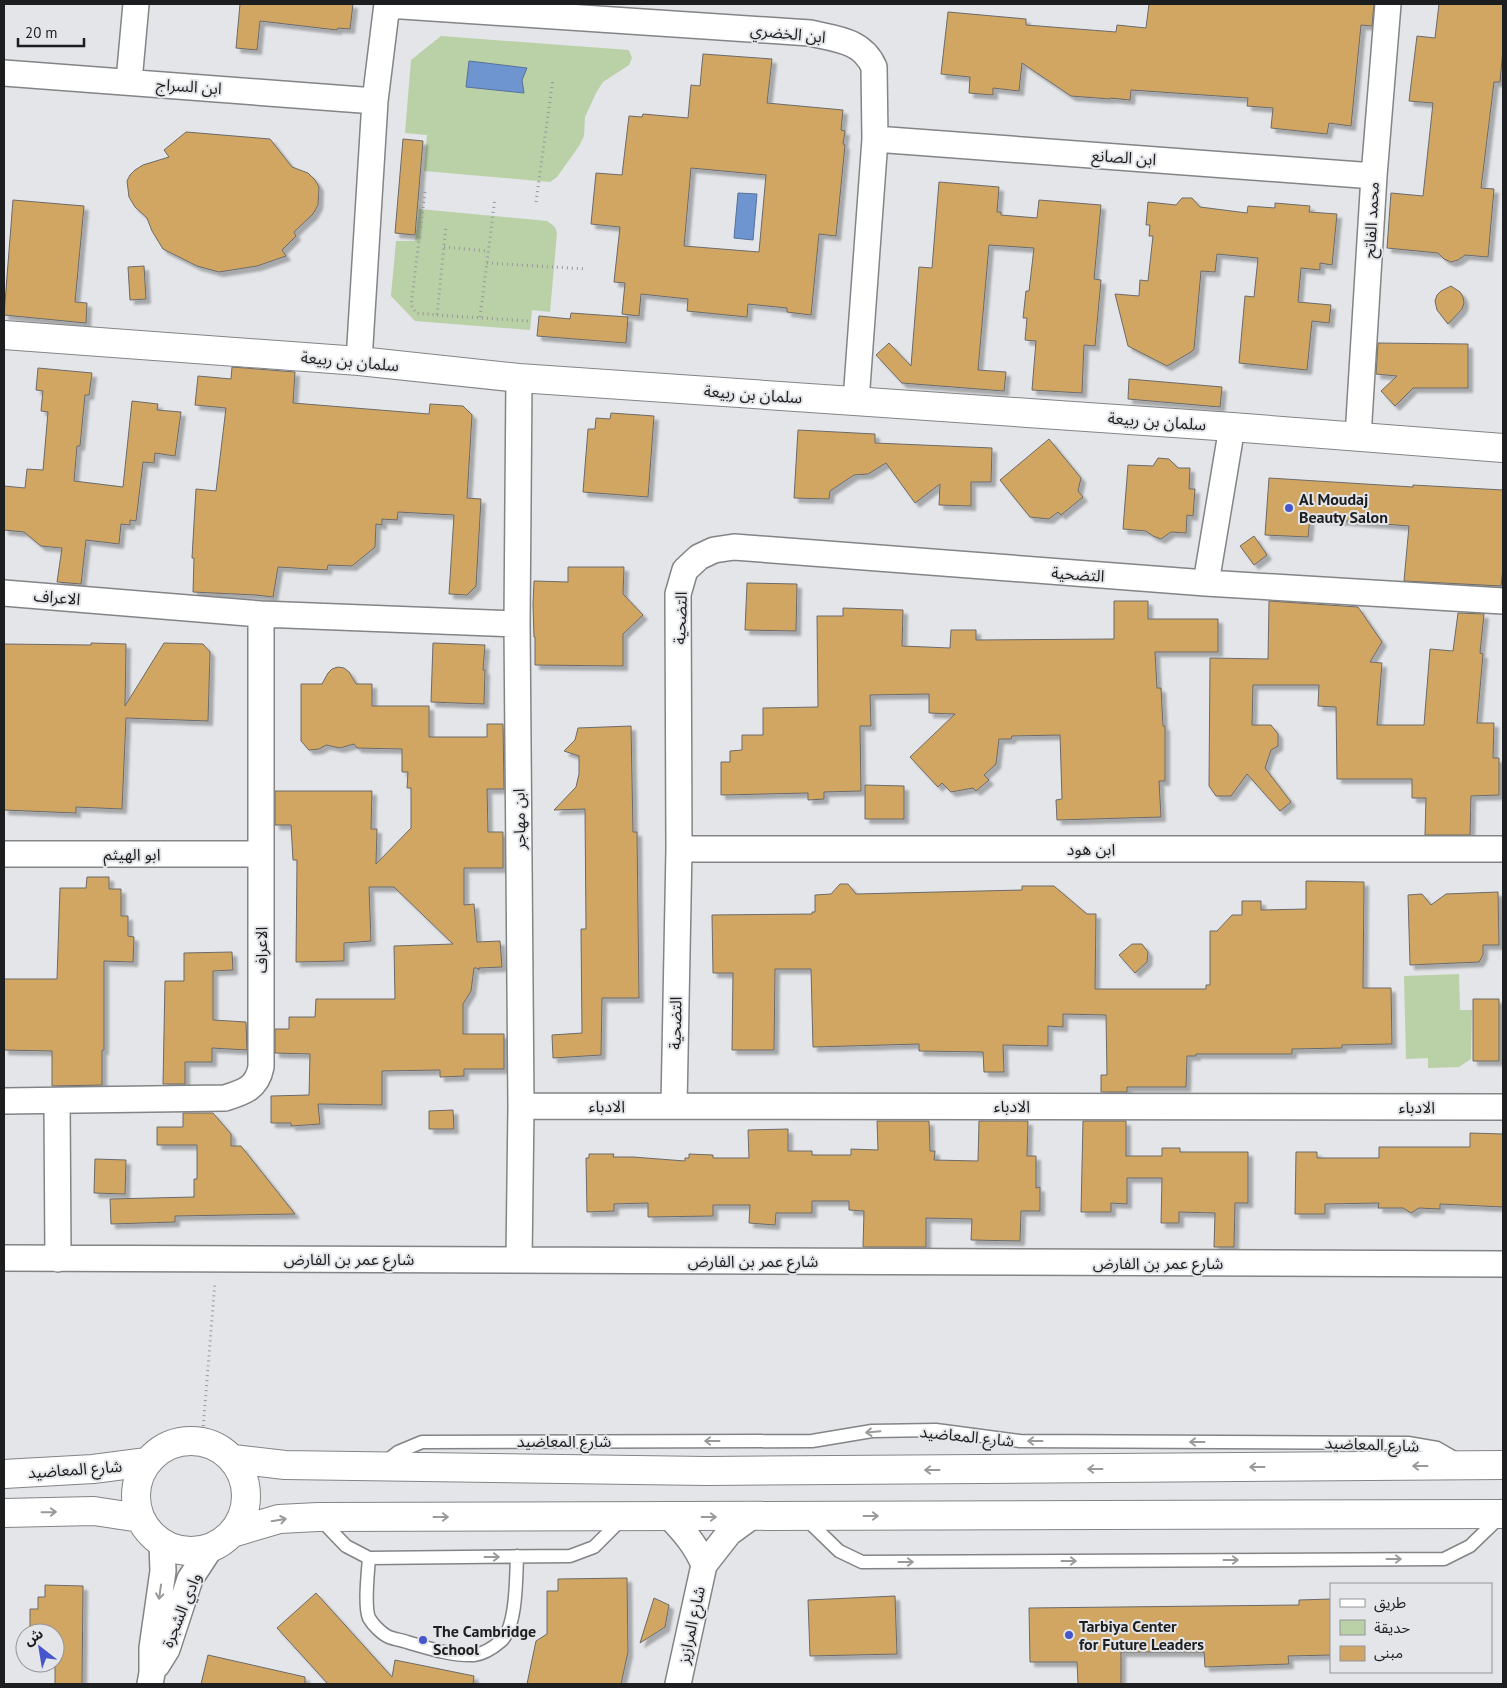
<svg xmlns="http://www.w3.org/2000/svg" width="1507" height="1688" font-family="'PT Sans','Noto Sans Arabic',sans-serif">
	<defs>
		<filter id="shadow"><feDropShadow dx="4.5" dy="4.5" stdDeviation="1" flood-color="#0004"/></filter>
	</defs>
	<rect width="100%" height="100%" fill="#e3e5e8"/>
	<!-- green -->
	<path fill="#bad0a7" d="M441,36L629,50L632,58L629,65L603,82L596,93L585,117L584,136L579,146L557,177L550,182L424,171L427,135L405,133L411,60Z
		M419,209L547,221L555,227L557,233L550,312L532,310L530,330L415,321L391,296L396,241H415Z
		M1459,974L1460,1010H1472L1471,1059L1459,1067L1428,1068V1058L1406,1059L1404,976Z"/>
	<!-- water -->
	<path fill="#6e95d0" stroke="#56719b" d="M469,61L527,68L522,80L524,93L466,87Z
		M738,193L757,194L753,240L734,238Z"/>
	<!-- building -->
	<path fill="#d1a664" stroke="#6c6a68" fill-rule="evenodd" filter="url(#shadow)" d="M240,4H353L350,29L338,28L337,30L260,21L257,50L236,48Z
		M1149,4H1374L1372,26L1361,25L1351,126L1329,123L1327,134L1271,128L1273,108L1247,106L1248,98L1131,90L1130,100L1110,98V99L1071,96L1022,63L1019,91L993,88V95L969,93L970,77L941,74L948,12L1026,19V25L1116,32L1117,25L1146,28Z
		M1439,4H1503V49L1500,82H1494L1481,188L1494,189L1488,257L1465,255L1458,260L1451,262L1444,259L1438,253L1387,248L1391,193L1423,196L1433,103L1409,101L1417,36L1435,38Z
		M703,54L772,59L767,103L843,110L841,130L845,131L843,144L845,145L836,236L819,234L811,315L787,312V308L748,304L747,317L687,311L688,299L641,294L639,316L622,314L625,283L614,282L620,227L591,224L596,173L622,175L629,116L642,117L643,114L688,118L691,85L700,86ZM691,168L766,175L759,252L684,246Z
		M186,132L270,139L292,167L308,173L315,180L319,187L318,205L313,214L294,232L296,236L282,250L286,256L257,266L219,272L197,266L163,249L152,231L147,218L135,207L129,197L127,181L130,175L135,170L143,165L169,157L164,150Z
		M403,139L423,141L415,235L395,233Z
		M939,182L999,187L997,212H1001V215L1037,218L1039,200L1101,205L1094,279L1101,280L1095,346L1084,345L1082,393L1032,390L1036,341L1025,340L1027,318H1023L1026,291H1029L1034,248L989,245L978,370L1006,372L1004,391L902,383L876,355L889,343L911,366L919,267L932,268Z
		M1182,198H1192L1200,207L1247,213L1248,206L1275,208V203L1310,206L1309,212L1337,214L1332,265L1320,263V270L1301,268L1298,302L1331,305L1329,323L1312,321L1307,370L1239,363L1245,296L1254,297L1258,258L1217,254L1215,272L1201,271L1194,349L1191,352L1167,366L1128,346L1115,294L1139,296L1140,280L1148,281L1153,236H1149L1150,225H1146L1148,202L1176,205Z
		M13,200L84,206L75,302L87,303L86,323L4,315Z
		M144,266L146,299L130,300L128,267Z
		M1451,286L1460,292L1463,297L1464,303L1462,309L1448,324L1437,310L1435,301L1437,295L1441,291Z
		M571,313L628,317L626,343L537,336L539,316L570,319Z
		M1378,343L1468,344V388H1413L1395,406L1381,391L1397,376L1376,374Z
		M232,367L295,372L293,403L429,414L430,404L463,406L472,415L467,498L481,499L476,586L467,595L449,594L454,515L398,512L397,520L382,519V525L376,524L375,547L352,566L328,565L327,570L278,567L273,597L256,595L193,592L194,558H192L196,489L216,491L226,408L195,405L198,376L231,379Z
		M38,368L92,373L89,395H85L80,446H77L74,481L123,487L132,401L158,404L157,410L181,412L175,456L155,453L154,463L143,462L136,521L130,520V525L121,524L119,544L86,540L81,584L57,582L62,548L41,546L24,532L4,530V486L25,488L27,469L43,470L48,412L41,411L43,391L36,390Z
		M1129,379L1222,387L1220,407L1128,399Z
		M611,413L654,416L648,497L583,492L588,429H595L596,418L610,419Z
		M798,430L875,434V443L992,448L991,482H971V506L939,505L940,484L915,503L886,463L868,474L854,475L830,491L829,499L794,498Z
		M1049,439L1081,478L1078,491L1083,497L1061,515L1058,512L1049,519L1030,517L1000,480Z
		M1158,458L1169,459L1178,468H1190L1189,489H1195L1193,516L1187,515L1186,533L1171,532L1161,539L1153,536L1146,531L1123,529L1128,465L1153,466Z
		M1269,478L1413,487V485L1503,490V569L1501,586L1404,581L1409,526L1310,518L1308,537L1265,535Z
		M1254,536L1267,555L1254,565L1240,546Z
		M568,567H624L623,594L643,615L623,634V666L535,665V637H534L533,605L534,581L568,582Z
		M747,583L797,584L796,631L745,630Z
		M1114,601H1148V619H1218V652H1155L1157,688H1161L1163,726H1165V781H1159L1161,817L1057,820L1056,800L1062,799L1060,735L1012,736L1011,739H999L996,764L984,775L989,780L976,791L973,788L951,792L942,783L938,787L910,757L955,714L929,713V694L870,695L871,726H860L861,791L824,792V799L808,800V793L721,795V762H730V751L742,750V735H763V708L818,707L817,616H843V608L903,610L902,646L950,648L951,630H976V640L1114,639Z
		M1269,601L1358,607L1382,642L1370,662L1382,663L1377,725H1424L1430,649L1453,651L1458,613L1484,614L1480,653L1483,654L1477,723H1494L1493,758H1499V795L1471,796L1470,835H1425L1426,798H1412V779H1337L1336,707L1318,706L1319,685H1253L1252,725H1271L1278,734V746L1271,750L1265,768L1291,802L1280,811L1247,774L1231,796H1216L1209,786L1210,658L1268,659Z
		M91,643L126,644L125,706L164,643L203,644L210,652L208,721L126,718L122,809L76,807V813L4,810V644L91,645Z
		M433,643L485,645L483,670H485L484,704L431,702Z
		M338,667L344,668L349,672L356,684H372V706H429V737H487V724H503L504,789H487L488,832H503V868H464V905L474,904L477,942L500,941L502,967L479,968V970L477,968H474L471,991L463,1004V1034H504V1069H464V1076L440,1077V1070L382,1071V1105L318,1104L320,1124L291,1126V1123H271V1096L309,1095L310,1054L275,1053V1029H289V1017H315L316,999H395L394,946L453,944L394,887H369L371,941L344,943V961L296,962L297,860H293L291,825H275V791H372L371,829H377L376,864L411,828V788H407L408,772H402V749L357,748L354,744L340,748L326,745L319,749L309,750L301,741V684H322L328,673L332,669Z
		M631,726L633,832H637L639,998H602L601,1055L553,1058L552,1035L582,1033L581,929H586L585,809L554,810L576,787L579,774V756L564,751L575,740L578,728Z
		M865,785L904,786V819H865Z
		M87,877H109V889H121V916H128V936L134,937L133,962L104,961V1050H102V1085L52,1086V1051L4,1050V979H57L60,888H86Z
		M1306,881L1364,882L1363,988H1391L1392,1044L1342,1045V1048L1292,1049V1054H1196V1056H1187L1186,1087H1127V1092H1101V1075H1107L1106,1015L1063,1014V1027L1048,1026V1046L1003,1045L1004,1072H984L983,1052L919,1051V1044L813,1047L811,969H775L774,1050H732L733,973H713L712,915L812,914V912H815V895L831,894L840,884H848L856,894L1022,890V886H1054L1087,914H1096L1095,989H1206V985H1210V931H1217L1232,915H1242V901H1261V910L1306,909Z
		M1498,892L1499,945H1483V955L1479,962L1410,965L1408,895L1422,894L1431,905L1446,894Z
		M1132,944H1142L1148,952L1147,962L1135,973L1119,955Z
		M232,952L233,970L213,971V1020L246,1022L247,1050L212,1048V1062H185V1084H163L165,981H184V953Z
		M1473,999H1499V1061H1473Z
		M453,1110L454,1129H429V1111Z
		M183,1113H213L231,1134V1146H241L295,1214L175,1216V1222L111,1224L110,1199L194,1197V1179H197V1145H157V1127H183Z
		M877,1121H929L930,1151H935L934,1160L978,1161L979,1121H1028L1027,1156H1036V1188L1040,1187V1211H1021L1020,1241L971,1240L972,1219L926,1218V1247H863L864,1211L849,1210V1201H812V1213H776L775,1225L749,1223L750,1205H713V1216L648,1217V1203L614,1204V1211L587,1212L586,1158H589V1154H614L613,1157H633L685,1161V1158H689V1154L713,1155V1158H749L748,1130L788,1129V1151H812V1155H851V1149L878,1150Z
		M1083,1121H1126V1156H1162V1148H1180V1152H1248V1203H1235L1234,1247H1214L1215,1213L1179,1212V1223H1161L1162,1178H1127V1204L1111,1203V1212H1081Z
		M1470,1133L1503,1134V1207L1440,1204V1209L1419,1208L1411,1213L1403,1208H1378L1379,1203L1325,1204V1214H1295L1296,1152H1317V1158H1379V1147H1470Z
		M95,1159L126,1160L125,1194L94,1193Z
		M627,1578L628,1652L621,1684H527L536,1641L547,1634V1591H558V1579Z
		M45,1585L83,1586L82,1684H55V1633H30V1609H38V1597H45Z
		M316,1593L392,1677L395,1660L474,1676L473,1684H328L277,1628Z
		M895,1596L897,1654L810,1656L808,1600Z
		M654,1598L669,1605L665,1627L640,1643Z
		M1331,1599V1655L1288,1656L1289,1664L1205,1667L1204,1652H1121V1684H1078L1077,1662H1030L1029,1608L1299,1605V1600Z
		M208,1655L305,1677V1684H201Z"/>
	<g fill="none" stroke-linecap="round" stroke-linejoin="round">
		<defs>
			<path id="service" d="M384,1463L398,1452L422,1442L812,1441L872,1431L936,1430L1020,1441L1408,1443L1437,1448L1458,1460
				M805,1518L839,1551L862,1562L1444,1559L1470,1546L1500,1517
				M320,1519L346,1546L369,1558L570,1556L594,1547L622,1519
				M369,1558C368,1572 364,1606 369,1618C373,1625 382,1634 389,1637C394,1639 401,1640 407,1642C428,1648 452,1656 474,1655C483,1654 494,1647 501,1641C517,1627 516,1577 517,1556"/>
			<path id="minor" d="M387,5L810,33C836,39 862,40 874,67L875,139L856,401
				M4,73L375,101
				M129,81L136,4
				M875,139L1374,176
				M359,361L375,101L387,4
				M1358,437L1374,176L1388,4
				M1206,583L1232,427
				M4,593L261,614L517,624
				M679,849H1503
				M4,854H261
				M4,1101L225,1098C244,1092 257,1088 261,1067V614
				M57,1101L58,1259
				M521,1106L1503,1107
				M674,1106L679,849L678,594L685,570L699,557L714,550L734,547L1206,583L1503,601
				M4,1258L1503,1264
				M519,1260L521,1106L517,624L519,378
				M670,1517C684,1532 696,1545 704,1565
				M157,1665L167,1649L190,1579L211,1547
				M150,1684L152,1673V1648L163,1571L162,1543
				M678,1684L704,1565L729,1533L751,1517"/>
			<path id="tertiary" d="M4,335L359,361L519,378L1232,427L1503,448
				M136 1496a55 55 0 1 1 110 0a55 55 0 1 1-110 0Z
				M233,1459L285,1465L707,1471L1503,1465
				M4,1474L93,1469L147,1462
				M4,1513L94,1511L140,1518
				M232,1533L279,1519L318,1517L1503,1514"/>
		</defs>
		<!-- service casing -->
		<use href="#service" stroke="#828486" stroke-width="15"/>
		<!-- minor casing -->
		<use href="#minor" stroke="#828486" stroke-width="28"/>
		<!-- tertiary casing -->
		<use href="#tertiary" stroke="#828486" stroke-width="30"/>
		<!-- path -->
		<path stroke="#97989b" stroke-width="3" stroke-dasharray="1 4" stroke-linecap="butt" d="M425,192L411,305L416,313L437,315L446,225
			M536,202L553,79
			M444,247L488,251
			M487,263L586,269
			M437,315L528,321
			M480,317L495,198
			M202,1441L215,1282"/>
		<!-- service -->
		<use href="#service" stroke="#fff" stroke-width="12"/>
		<!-- minor -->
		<use href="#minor" stroke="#fff" stroke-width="25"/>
		<!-- tertiary -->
		<use href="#tertiary" stroke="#fff" stroke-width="28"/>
	</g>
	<!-- one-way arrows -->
	<defs><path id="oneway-shaft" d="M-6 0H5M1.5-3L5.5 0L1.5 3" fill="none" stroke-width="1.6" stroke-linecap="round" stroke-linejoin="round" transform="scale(1.25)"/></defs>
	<g stroke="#999a9a">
		<use href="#oneway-shaft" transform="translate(873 1432) rotate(175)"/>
		<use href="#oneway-shaft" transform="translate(712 1441) rotate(180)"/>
		<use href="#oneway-shaft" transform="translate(1035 1441) rotate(-180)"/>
		<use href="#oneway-shaft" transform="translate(1197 1442) rotate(-180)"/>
		<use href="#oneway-shaft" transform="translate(1420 1466) rotate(180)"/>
		<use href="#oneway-shaft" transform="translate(1257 1467) rotate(180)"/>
		<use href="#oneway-shaft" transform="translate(1095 1469) rotate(180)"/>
		<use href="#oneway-shaft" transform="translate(932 1470) rotate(180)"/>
		<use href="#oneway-shaft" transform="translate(49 1512) rotate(-1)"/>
		<use href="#oneway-shaft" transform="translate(871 1516)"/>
		<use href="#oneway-shaft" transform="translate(441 1517)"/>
		<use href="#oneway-shaft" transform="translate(709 1517)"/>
		<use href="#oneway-shaft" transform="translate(279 1520) rotate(-9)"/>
		<use href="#oneway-shaft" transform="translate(492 1557)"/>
		<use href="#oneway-shaft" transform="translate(1394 1559)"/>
		<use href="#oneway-shaft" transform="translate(1231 1560)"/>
		<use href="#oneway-shaft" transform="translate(1069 1561)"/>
		<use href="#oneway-shaft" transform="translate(906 1562)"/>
		<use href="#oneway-shaft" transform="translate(160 1592) rotate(98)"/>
	</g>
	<!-- markers -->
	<g fill="#4656cb" stroke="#e3e5e8" stroke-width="2">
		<circle cx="1289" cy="508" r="5"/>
		<circle cx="1069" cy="1635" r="5"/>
		<circle cx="423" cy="1640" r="5"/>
	</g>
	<g text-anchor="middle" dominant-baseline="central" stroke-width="4" stroke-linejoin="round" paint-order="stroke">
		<!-- street labels -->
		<g font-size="16" fill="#1d1e1f" stroke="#e3e5e8">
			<text transform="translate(788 33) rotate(6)">ابن الخضري</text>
			<text transform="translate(189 86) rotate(4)">ابن السراج</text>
			<text transform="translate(1124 157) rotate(4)">ابن الصانع</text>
			<text transform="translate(1371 220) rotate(-87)">محمد الفاتح</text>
			<text transform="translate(350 361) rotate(5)">سلمان بن ربيعة</text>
			<text transform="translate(753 394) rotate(4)">سلمان بن ربيعة</text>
			<text transform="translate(1157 421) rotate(4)">سلمان بن ربيعة</text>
			<text transform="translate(1078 574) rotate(4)">التضحية</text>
			<text transform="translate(57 597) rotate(5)">الاعراف</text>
			<text transform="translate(680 618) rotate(-88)">التضحية</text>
			<text transform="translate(519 819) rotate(-91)">ابن مهاجر</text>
			<text x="1091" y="849">ابن هود</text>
			<text x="132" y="854">ابو الهيثم</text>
			<text transform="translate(261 950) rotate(-90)">الاعراف</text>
			<text transform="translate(675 1023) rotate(-89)">التضحية</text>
			<text x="607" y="1106">الادباء</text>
			<text x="1012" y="1106">الادباء</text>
			<text x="1417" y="1107">الادباء</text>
			<text x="349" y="1259">شارع عمر بن الفارض</text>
			<text x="753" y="1261">شارع عمر بن الفارض</text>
			<text x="1158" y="1263">شارع عمر بن الفارض</text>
			<text transform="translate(967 1436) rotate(6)">شارع المعاضيد</text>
			<text x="564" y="1441">شارع المعاضيد</text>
			<text transform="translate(1372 1444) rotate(2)">شارع المعاضيد</text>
			<text transform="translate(75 1469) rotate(-4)">شارع المعاضيد</text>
			<text transform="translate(181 1610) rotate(-68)">وادي الشجرة</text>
			<text transform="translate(691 1625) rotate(-78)">شارع المرازيز</text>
		</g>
		<!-- poi labels -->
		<g font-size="16" font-weight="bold" fill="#1d1e1f" stroke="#e3e5e8" text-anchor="start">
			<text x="1299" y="499">Al Moudaj<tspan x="1299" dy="18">Beauty Salon</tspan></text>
			<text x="1079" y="1626">Tarbiya Center<tspan x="1079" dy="18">for Future Leaders</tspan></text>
			<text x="433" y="1631">The Cambridge<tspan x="433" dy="18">School</tspan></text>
		</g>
	</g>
	<!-- border -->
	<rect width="1507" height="1688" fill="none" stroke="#1d1e1f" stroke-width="10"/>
	<!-- legend -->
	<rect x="1330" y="1583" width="162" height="90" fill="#e3e5e8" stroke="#949598"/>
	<rect x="1340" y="1599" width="25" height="8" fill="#ffffff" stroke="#949598"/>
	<text x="1374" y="1608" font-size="15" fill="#1d1e1f">طريق</text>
	<rect x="1340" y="1620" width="25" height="15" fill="#bad0a7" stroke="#949598"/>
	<text x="1374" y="1633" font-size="15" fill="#1d1e1f">حديقة</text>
	<rect x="1340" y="1646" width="25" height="15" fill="#d1a664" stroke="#949598"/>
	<text x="1374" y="1658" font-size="15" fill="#1d1e1f">مبنى</text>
	<!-- north arrow -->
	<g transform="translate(40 1648) rotate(329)"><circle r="24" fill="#e3e5e8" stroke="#949598"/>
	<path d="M0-4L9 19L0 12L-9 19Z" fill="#4656cb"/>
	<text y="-8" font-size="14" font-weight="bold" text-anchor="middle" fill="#1d1e1f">ش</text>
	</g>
	<!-- scale -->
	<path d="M18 38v8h66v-8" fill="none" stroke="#1d1e1f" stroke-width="2.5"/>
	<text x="25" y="38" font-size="15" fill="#1d1e1f" stroke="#e3e5e8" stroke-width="4" paint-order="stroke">20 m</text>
</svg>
